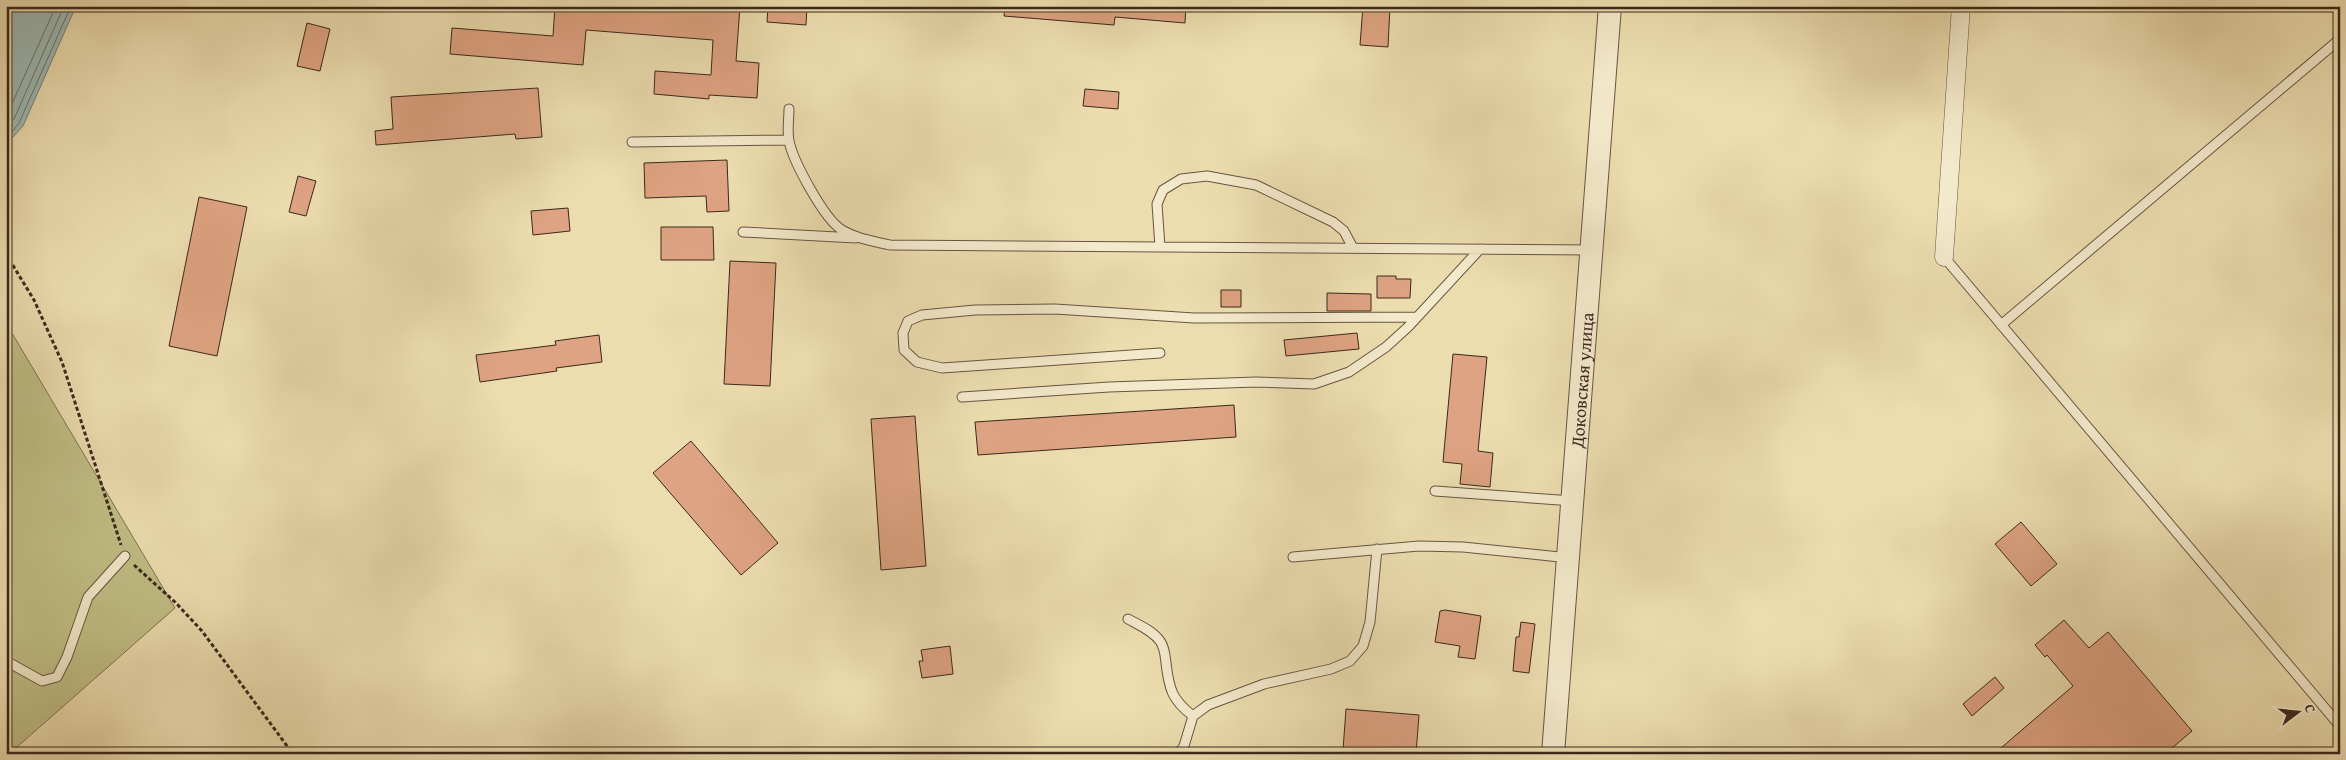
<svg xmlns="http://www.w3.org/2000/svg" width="2346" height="760" font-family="'Gentium Book Plus',serif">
	<rect width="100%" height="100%" fill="#ecddaf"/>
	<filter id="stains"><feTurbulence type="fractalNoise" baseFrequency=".004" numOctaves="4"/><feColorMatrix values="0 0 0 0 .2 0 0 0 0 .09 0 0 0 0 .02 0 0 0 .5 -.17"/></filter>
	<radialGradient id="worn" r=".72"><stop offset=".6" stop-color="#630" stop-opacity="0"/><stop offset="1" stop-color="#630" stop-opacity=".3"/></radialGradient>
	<!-- green -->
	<path fill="#c0be85" stroke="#7e7351" d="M6,323L175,608L9,754H6Z"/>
	<!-- water -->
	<path fill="#9cbab4" stroke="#758078" d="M6,6H76L23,126L13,137H6Z"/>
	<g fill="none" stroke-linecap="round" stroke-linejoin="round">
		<!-- shore -->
		<path stroke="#6c7168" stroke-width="1" d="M6,117L56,6
			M6,126L14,119L64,6
			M6,132H12L19,123L71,6"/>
	</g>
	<!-- building -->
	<path fill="#dea382" stroke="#3b281d" d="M555,6H740L736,61L759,63L757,98L709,95V99L654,94L655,71L711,75L713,40L586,30L583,65L450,54L452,28L553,36Z
		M768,6H807L806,25L767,22Z
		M1005,6H1186L1185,23L1115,17L1114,25L1004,16Z
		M1363,6H1390L1388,47L1360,45Z
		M307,23L330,29L320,71L297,66Z
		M538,88L542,137L516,139L515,134L376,145L375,131L393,129L391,97Z
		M1085,89L1119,92L1118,109L1083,106Z
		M727,160L729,211L707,212L706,196L645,198L644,163Z
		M298,176L316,181L306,216L289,212Z
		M199,197L247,207L217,356L169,346Z
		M568,208L570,231L533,235L531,211Z
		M661,227H713L714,260H661Z
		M730,261L776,263L770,386L724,384Z
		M1377,276H1396V279H1411L1410,298H1377Z
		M1221,290H1241V307H1221Z
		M1327,293L1371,294V311H1327Z
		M1357,333L1359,349L1286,356L1284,340Z
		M599,335L602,362L556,368L557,371L480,382L476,355L556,345L555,341Z
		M1453,354L1487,357L1478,451L1493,453L1490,487L1460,484L1462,464L1443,462Z
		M1234,405L1236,437L978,455L975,422Z
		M915,416L926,566L881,570L871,419Z
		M691,441L778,543L741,575L653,473Z
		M2021,522L2057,564L2031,586L1995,544Z
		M1445,610L1481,616L1475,659L1458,657L1460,646L1435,642L1440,611Z
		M2064,620L2089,648L2108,632L2192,731L2165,754H1994L2073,686L2047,655L2045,657L2035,645Z
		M1521,622L1535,624L1529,673L1513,671L1516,637H1519Z
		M950,646L953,674L922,678L919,661H923L921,650Z
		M1995,677L2004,688L1972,716L1963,704Z
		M1346,709L1419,715L1416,754L1343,750Z"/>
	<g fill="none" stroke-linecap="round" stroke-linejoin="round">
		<defs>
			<path id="service" d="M789,109C789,119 787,131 789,141C793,161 824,219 842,230C857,239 873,241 890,245L1591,250
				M632,142L789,140
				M743,232L856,238
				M1160,247L1157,204L1163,190L1181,179L1207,176L1256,185L1333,222L1344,231L1353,248
				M1944,257L2340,726
				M2001,325L2340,39
				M1160,353L942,368L917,362L904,350L903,333L908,321L922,315L975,310L1055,309L1194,318L1417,317
				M962,397L1109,387L1256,382L1314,384L1349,372L1386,347L1408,327L1480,249
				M1435,491L1573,501
				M1293,557L1419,546L1463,547L1569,558
				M1128,619C1139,625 1153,631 1160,641C1165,648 1165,655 1166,663C1169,689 1172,700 1193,716
				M6,661L42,681L57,677L67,657L88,597L125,556
				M1179,754L1184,746L1193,716L1208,705L1264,684L1331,669L1350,661L1363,646L1370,622L1377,549"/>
			<path id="minor" d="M1944,257L1961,6"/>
			<g id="tertiary">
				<path id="s1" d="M1553,754L1610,6"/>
			</g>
		</defs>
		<!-- service casing -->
		<use href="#service" stroke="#675542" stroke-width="11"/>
		<!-- minor casing -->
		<use href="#minor" stroke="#675542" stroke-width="19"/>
		<!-- tertiary casing -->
		<use href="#tertiary" stroke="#675542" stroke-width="24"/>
		<!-- path -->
		<path stroke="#3b281d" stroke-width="3" stroke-dasharray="4 2.5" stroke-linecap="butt" d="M6,254L34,300L62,362L121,545
			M134,565L175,602L202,631L293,754"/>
		<!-- service -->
		<use href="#service" stroke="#f3e9cb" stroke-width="9"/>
		<!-- minor -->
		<use href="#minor" stroke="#f3e9cb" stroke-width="18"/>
		<!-- tertiary -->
		<use href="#tertiary" stroke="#f3e9cb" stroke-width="22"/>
	</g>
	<g text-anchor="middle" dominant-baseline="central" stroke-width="4" stroke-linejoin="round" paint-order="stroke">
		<!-- street labels -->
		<g font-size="18" fill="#3b281d" stroke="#f3e9cb">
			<text stroke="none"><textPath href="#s1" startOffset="375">Доковская улица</textPath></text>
		</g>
	</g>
	<!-- margin -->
	<rect width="2346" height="760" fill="none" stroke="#ecddaf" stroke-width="25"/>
	<rect x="8" y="8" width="2331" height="745" fill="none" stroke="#3b281d" stroke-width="2.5"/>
	<rect x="12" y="12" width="2321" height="735" fill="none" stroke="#3b281d"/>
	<!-- north arrow -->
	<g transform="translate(2298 712) rotate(74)" stroke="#f3e9cb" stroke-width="4" paint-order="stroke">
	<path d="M0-4L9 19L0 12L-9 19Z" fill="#3b281d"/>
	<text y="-8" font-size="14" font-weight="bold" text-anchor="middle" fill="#3b281d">С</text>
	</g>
	<rect width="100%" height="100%" filter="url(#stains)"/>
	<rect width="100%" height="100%" fill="url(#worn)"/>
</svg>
